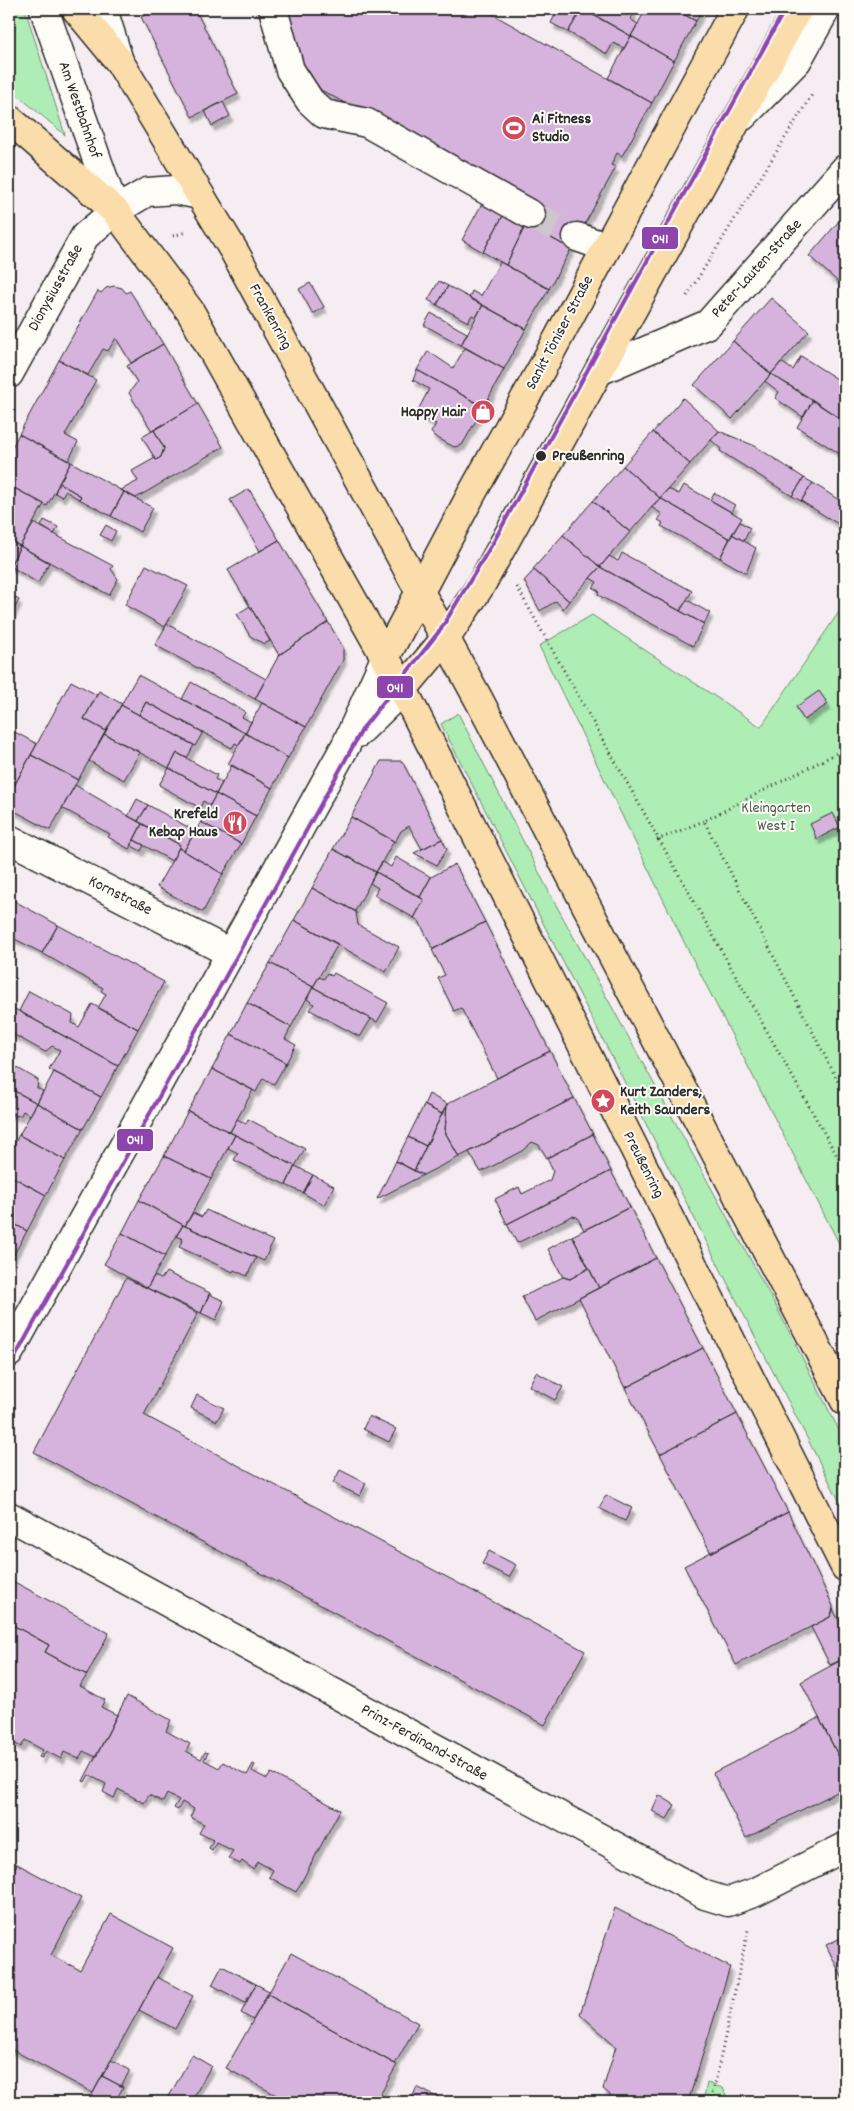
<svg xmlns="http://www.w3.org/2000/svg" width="854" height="2111" font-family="Dekko,sans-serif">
	<defs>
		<filter id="shadow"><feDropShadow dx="3" dy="5.5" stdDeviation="1" flood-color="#0004"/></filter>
	</defs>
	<rect width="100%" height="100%" fill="#f5edf2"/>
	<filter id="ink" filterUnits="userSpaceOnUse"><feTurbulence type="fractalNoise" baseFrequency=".02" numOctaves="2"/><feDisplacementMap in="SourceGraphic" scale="10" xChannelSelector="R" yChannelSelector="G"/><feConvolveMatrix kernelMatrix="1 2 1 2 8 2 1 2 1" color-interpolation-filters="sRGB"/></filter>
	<g filter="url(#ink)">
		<!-- green -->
		<path fill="#aeedb4" stroke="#6c8c70" d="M9,9H25L65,135L9,88Z
			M845,603V1255L685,944L539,646L592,615L761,727Z
			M458,713L550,894L777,1308L845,1442V1512L441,724Z
			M707,2083L723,2088L729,2102H703Z"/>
		<!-- building -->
		<path fill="#d6b3dd" stroke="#2b2b2b" filter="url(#shadow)" d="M157,9H195L238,94L192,117L141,17Z
			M284,9H483L652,103L622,156L617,153L611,165L616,167L571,249L526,224L536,207L321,90L294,57Z
			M558,9H582L568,32L551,23Z
			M582,9L631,36L624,48L613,43L607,54L568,32Z
			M584,9H631L634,14L630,19L638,24L631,36Z
			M646,9H674L696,21L674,61L631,36Z
			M674,9H703L696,21Z
			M631,36L674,61L652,103L608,78Z
			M223,102L230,116L212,126L205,111Z
			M484,200L505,212L483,252L462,240Z
			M505,212L526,224L506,265L483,252Z
			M845,214V288L809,256Z
			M526,224L571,249L549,289L506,265Z
			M500,262L549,289L526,329L469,298L472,291L481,296Z
			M439,281L448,286L437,305L428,300Z
			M310,283L324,307L313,314L299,289Z
			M114,286L122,288L126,293L130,291L163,344L131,363L116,338L108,351L103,349L88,375L59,360L98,291L101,293L106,288Z
			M448,286L483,305L476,317L472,315L468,322L437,305Z
			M771,298L809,331L771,374L733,341Z
			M483,305L526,329L504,369L461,345Z
			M431,313L467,333L461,345L424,325Z
			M733,341L771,374L732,419L694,385Z
			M163,344L198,404L152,431L129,393L137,382L127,366Z
			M465,348L504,369L484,407L417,370L428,351L453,368Z
			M801,356L845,384L844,421L771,374L781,362L793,370Z
			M59,360L96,380L65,435L78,442L68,461L19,434Z
			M417,370L484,407L462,445L454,447L434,436L431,432L436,424L416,414L429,389L413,380Z
			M771,374L813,400L803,417L775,398L779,392L765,381Z
			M683,398L719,431L690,464L653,432Z
			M813,400L845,422V457L797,427Z
			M198,404L223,447L136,498L121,490L138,481L132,471L155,458L156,460L161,457L164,448L154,430Z
			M154,430L164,448L161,457L156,460L142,437Z
			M719,431L755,446L804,478L792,496L720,451L721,449L711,440Z
			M653,432L690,464L660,498L623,466Z
			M19,434L71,462L47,506L9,485V453Z
			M71,462L124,492L111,516L79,499L81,496L59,483Z
			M623,466L660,498L630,532L593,501Z
			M804,478L813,483L801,501L792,496Z
			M59,483L81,496L79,499L65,491L62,497L55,493Z
			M813,483L845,504V524L843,527L801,501Z
			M9,485L44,504L20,546L9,540Z
			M684,485L742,518L730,539L660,498L668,489L679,494Z
			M249,489L279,540L260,551L230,500Z
			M124,492L153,508L140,532L111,516Z
			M714,493L735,505L731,512L710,500Z
			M660,498L730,539L720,558L661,526L663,523L658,520L662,514L651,507Z
			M593,501L630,532L600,567L563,535Z
			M44,520L58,527L54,534L41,526Z
			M740,522L750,528L744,541L732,534Z
			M34,523L113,566L111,569L118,579L109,595L20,546Z
			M106,525L116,531L111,541L100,535Z
			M732,534L756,548L746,573L720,558Z
			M563,535L600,567L569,601L533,569Z
			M9,540L20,546L9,568Z
			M279,540L328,622L279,655L228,570Z
			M20,546L49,563L38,583L10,566Z
			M622,553L692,591L680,611L600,567L609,556L618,561Z
			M146,565L188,586L165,627L125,605Z
			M600,567L704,624L693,646L598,595L599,591L593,588L597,582L590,578Z
			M534,570L569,601L563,609L556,601L540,611L524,581Z
			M9,594L19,600L12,613L9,611Z
			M687,600L710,613L704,624L680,611Z
			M250,606L270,641L264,644L250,636L237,614Z
			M328,622L343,647V660L306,727L255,699L279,655Z
			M167,624L266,679L255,699L155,645Z
			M138,675L245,733L239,745L235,743L232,748L146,702L139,715L121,705Z
			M71,681L97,695L84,719L106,731L78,780L31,755Z
			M191,682L244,711L245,713L242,717L251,722L245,733L182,699Z
			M99,691L122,704L106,731L84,719Z
			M819,691L828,704L804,720L796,707Z
			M146,702L203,732L195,746L139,715Z
			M262,703L306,727L288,758L245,733Z
			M121,705L194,745L187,758L177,753L169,768L104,734Z
			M13,731L37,744L9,795V738Z
			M245,733L288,758L272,788L228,764Z
			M104,734L140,752L124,780L89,761Z
			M177,753L217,775L215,779L222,783L216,794L169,768Z
			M31,755L78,780L50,830L9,808V795Z
			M381,761H402L442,839L422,849L409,826L401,831L395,842L351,817Z
			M232,765L272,788L256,816L216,794Z
			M169,768L216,794L210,805L203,801L200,808L159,785Z
			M75,785L142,824L129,849L108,837L110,834L62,808Z
			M216,794L256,816L241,844L201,822Z
			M137,799L148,805L138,821L128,816Z
			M148,805L195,831L184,851L179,848L180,845L138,821Z
			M833,813L840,827L817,839L810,824Z
			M351,817L394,841L376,872L333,849Z
			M201,822L241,844L223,874L184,851Z
			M142,824L180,845L172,861L134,840Z
			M442,839L447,849L437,865L414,853Z
			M134,840L144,845L141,851L130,845Z
			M179,848L223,874L203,912L157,887Z
			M333,849L376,872L355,911L312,888Z
			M396,857L431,877L420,897L376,872L383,862L391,867Z
			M455,864L485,922L433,949L419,921L414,918L424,900L420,897L431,877Z
			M376,872L424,900L414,918L374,895L378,888L370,883Z
			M312,888L356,912L358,925L399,947L386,972L294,920Z
			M9,898L58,925L42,953L9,936Z
			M294,920L338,944L313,987L270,963Z
			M485,922L550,1051L497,1078L461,1008L454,1011L438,978L445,975L432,950Z
			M58,925L164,982L138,1029L98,1008L106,994L101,991L103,988L42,953Z
			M270,963L313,987L291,1027L247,1003Z
			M327,973L332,976L334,973L388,1003L377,1022L313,987L319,977L324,979Z
			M313,987L371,1019L360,1037L310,1010L314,1004L307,999Z
			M29,991L73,1015L72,1023L79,1027L92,1004L138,1029L118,1066L19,1011Z
			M247,1003L291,1027L285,1039L296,1045L286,1063L231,1034Z
			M13,1008L118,1066L101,1097L49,1069L60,1050L52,1046L45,1052L9,1032V1015Z
			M231,1034L286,1063L274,1084L263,1078L256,1092L212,1069Z
			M550,1051L574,1098L459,1157L445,1132L447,1104Z
			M9,1063L38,1080L37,1088L43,1091L37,1103L9,1088Z
			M212,1069L253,1090L230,1132L188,1111Z
			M54,1072L101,1097L83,1129L37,1103Z
			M9,1088L37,1103L30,1115L23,1111L21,1115L16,1116L9,1112Z
			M429,1094L447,1104L442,1114L424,1105Z
			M574,1098L593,1134L547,1158L539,1145L532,1142L522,1151L481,1172L469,1152Z
			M37,1103L83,1129L65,1160L19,1135Z
			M447,1104L445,1132L459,1157L423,1175L414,1171Z
			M424,1105L442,1114L426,1146L408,1137Z
			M188,1111L235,1135L211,1179L164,1156Z
			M237,1119L246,1124L248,1119L305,1149L295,1166L230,1132Z
			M593,1134L611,1171L507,1224L495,1199L519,1187L522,1194L550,1180L553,1171L547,1158Z
			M19,1135L65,1160L46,1195L9,1175V1154Z
			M235,1135L295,1166L286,1185L234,1160L238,1153L228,1148Z
			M408,1137L426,1146L414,1171L396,1161Z
			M164,1156L211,1179L185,1226L139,1200Z
			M396,1161L423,1175L377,1199Z
			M295,1166L313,1175L303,1193L286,1185Z
			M611,1171L630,1207L584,1230L577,1217L572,1216L517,1243L507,1224Z
			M9,1175L46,1195L27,1231L9,1221Z
			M313,1175L334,1186L324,1205L303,1193Z
			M139,1200L183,1225L165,1256L122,1233Z
			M630,1207L656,1258L599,1288L572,1236Z
			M206,1210L273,1241L264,1261L185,1226L193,1213L202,1217Z
			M9,1221L27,1231L9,1263Z
			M183,1225L256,1258L247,1276L234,1270L233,1272L179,1247L183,1239L176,1236Z
			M122,1233L165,1256L147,1288L104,1264Z
			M572,1236L589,1268L570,1279L563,1277L548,1249Z
			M656,1258L703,1348L625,1388L579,1298Z
			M589,1268L599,1288L535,1321L522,1297L563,1277L570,1279Z
			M166,1272L210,1293L201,1313L147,1288L154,1276L161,1279Z
			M126,1278L198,1313L144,1415L585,1651L545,1725L34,1452Z
			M209,1294L224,1301L216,1320L201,1313Z
			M703,1348L737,1414L660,1454L625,1388Z
			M536,1372L563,1387L555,1400L529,1386Z
			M197,1395L224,1408L217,1421L191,1408Z
			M737,1414L788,1512L711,1553L660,1454Z
			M369,1416L396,1429L389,1442L363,1429Z
			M340,1470L366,1483L360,1496L333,1483Z
			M606,1495L632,1508L625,1521L599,1508Z
			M788,1512L833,1606L832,1614L830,1617L736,1665L684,1566Z
			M489,1551L516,1565L509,1577L482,1564Z
			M9,1579L109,1633L87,1675L45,1652L49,1645L9,1623Z
			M833,1609L845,1633V1658L830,1665L811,1627L830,1617Z
			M9,1623L49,1645L45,1652L87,1675L80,1686L105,1700L101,1707L117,1715L96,1757L83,1751L79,1759L64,1752L61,1759L46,1751L42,1758L39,1757L43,1750L25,1740L21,1747L10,1741Z
			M845,1658V1769L801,1682Z
			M127,1696L171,1720L166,1731L190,1744L186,1751L201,1759L205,1752L208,1753L204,1760L219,1768L223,1762L247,1775L253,1764L255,1765L252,1771L267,1779L271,1773L340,1810L296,1892L269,1877L273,1870L258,1862L253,1869L242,1861L240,1864L228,1858L233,1851L216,1842L212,1850L209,1848L213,1840L199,1833L204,1824L190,1817L194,1809L182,1802L178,1810L174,1808L179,1800L167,1794L163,1802L149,1795L144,1803L118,1789L114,1798L103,1792L106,1784L89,1775L85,1782L83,1781Z
			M819,1718L845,1769V1788L746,1838L713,1773Z
			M659,1795L675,1805L667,1819L652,1811Z
			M9,1859L17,1864L9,1879Z
			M17,1864L81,1898L51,1955L80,1970L111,1914L173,1948L93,2093L9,2048V1879Z
			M615,1908L730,1967L688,2102H619L603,2089L616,2046L580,2014Z
			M845,1936V1983L826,1945Z
			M291,1953L418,2023L395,2064L268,1994Z
			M222,1966L256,1984L245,2003L212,1985Z
			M157,1977L193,1996L175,2029L139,2010Z
			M256,1984L269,1991L253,2020L241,2013Z
			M268,1994L397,2065L376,2102H289L226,2068Z
			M192,2055L211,2066L191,2102H166Z
			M111,2060L130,2070L121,2086L102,2076Z
			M102,2076L123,2087L115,2102H88Z
			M417,2087L446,2102H410Z"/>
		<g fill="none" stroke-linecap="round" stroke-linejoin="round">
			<!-- minor-tunnel -->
			<path stroke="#cdc6ca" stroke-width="28" stroke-dasharray="28 14" stroke-linecap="butt" d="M531,215L577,237"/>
			<defs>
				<path id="minor" d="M44,9L115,211
					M103,9L119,61
					M273,9L290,70L310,101L324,114L367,123L531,215
					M743,116L797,61L826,9
					M577,237L606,247
					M599,371L708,324L845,169
					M9,374L85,236L115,211L147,192L175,190L200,195
					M358,733L403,689
					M9,839L230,953
					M9,1353L346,745L385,658
					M9,1516L705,1895L728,1902L756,1892L845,1847"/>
				<path id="major" d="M76,9L119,61L234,251L479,700L845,1401
					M9,119L115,211L190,311L403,689L845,1567
					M385,658L471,495L542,368L735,9
					M403,689L446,638L481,585L798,9"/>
			</defs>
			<!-- minor casing -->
			<use href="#minor" stroke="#2b2b2b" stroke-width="31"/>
			<!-- major casing -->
			<use href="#major" stroke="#2b2b2b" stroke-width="31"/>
			<!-- path -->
			<path stroke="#2b2b2b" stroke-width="3" stroke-dasharray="1 4" stroke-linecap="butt" d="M173,236L186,232
				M687,296L813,93
				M517,587L845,1170
				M845,749L704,821L845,1095
				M657,840L704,821
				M709,2102L714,2088L748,1930"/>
			<!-- minor -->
			<use href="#minor" stroke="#fdfcf7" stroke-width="28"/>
			<!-- major -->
			<use href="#major" stroke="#fbddab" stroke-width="28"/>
			<defs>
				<path id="tram-1" d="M9,1368L363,728L441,629L494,541L785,9"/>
			</defs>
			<!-- tram-1 casing -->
			<use href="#tram-1" stroke="#fdfcf7" stroke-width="8"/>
			<!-- tram-1 -->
			<use href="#tram-1" stroke="#8e44ad" stroke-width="4"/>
		</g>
	</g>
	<!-- icons -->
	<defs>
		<symbol id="stadium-disc" viewBox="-11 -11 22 22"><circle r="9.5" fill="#d1495b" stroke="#fdfcf7"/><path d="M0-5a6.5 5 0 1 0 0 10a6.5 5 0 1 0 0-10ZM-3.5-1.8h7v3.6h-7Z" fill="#fff"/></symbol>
		<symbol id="shop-disc" viewBox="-11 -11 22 22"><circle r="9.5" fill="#d1495b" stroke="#fdfcf7"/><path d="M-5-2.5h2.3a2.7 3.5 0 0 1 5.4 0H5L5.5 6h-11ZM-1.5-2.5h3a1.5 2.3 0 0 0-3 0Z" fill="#fff"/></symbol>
		<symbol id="restaurant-disc" viewBox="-11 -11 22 22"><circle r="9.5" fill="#d1495b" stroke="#fdfcf7"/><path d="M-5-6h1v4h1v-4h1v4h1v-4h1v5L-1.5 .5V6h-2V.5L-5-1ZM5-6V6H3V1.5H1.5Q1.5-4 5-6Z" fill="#fff"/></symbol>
		<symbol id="sight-disc" viewBox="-11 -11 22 22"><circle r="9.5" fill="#d1495b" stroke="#fdfcf7"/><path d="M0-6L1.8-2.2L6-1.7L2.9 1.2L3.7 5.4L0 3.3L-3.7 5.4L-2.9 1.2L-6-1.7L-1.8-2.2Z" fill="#fff"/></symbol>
	</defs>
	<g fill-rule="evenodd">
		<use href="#stadium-disc" x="500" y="114" width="28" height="28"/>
		<use href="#shop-disc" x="469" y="398" width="28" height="28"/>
		<use href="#restaurant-disc" x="221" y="809" width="28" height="28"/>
		<use href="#sight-disc" x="589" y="1087" width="28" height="28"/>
	</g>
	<!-- markers -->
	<circle fill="#2b2b2b" stroke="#fdfcf7" stroke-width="2" cx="541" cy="456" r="6"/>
	<g text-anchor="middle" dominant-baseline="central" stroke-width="4" stroke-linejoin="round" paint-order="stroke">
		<!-- street labels -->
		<g font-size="16" fill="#2b2b2b" stroke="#fdfcf7">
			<text transform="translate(79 110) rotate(71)">Am Westbahnhof</text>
			<text transform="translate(757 269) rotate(-48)">Peter-Lauten-Straße</text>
			<text transform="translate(56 288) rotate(-61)">Dionysiusstraße</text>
			<text transform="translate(270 317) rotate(61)">Frankenring</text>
			<text transform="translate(560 333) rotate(-62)">Sankt Töniser Straße</text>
			<text transform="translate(120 896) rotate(27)">Kornstraße</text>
			<text transform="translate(643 1165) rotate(63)">Preußenring</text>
			<text transform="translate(424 1743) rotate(29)">Prinz-Ferdinand-Straße</text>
		</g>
		<!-- poi labels -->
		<g font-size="16" font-weight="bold" fill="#2b2b2b" stroke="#fdfcf7" text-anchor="start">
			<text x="532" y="119">Ai Fitness<tspan x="532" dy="18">Studio</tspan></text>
			<text x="466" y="412" text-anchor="end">Happy Hair</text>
			<text x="218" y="814" text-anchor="end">Krefeld<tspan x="218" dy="18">Kebap Haus</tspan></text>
			<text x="620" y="1092">Kurt Zanders,<tspan x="620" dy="18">Keith Saunders</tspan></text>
		</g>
		<!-- stop labels -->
		<g font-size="16" font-weight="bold" fill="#2b2b2b" stroke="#fdfcf7" text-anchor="start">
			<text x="552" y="456">Preußenring</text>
		</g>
		<!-- park labels -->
		<g font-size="16" fill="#4c5c4d" stroke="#fdfcf7">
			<text x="776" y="808">Kleingarten<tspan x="776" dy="18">West I</tspan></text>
		</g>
	</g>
	<g stroke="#fdfcf7" stroke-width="2">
		<rect x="641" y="226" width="38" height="24" rx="5" fill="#8e44ad"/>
		<rect x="376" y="675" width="38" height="24" rx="5" fill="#8e44ad"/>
		<rect x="116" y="1128" width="38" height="24" rx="5" fill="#8e44ad"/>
	</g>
	<g font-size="14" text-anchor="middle" font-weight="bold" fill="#fff">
		<text x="660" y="243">041</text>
		<text x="395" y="692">041</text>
		<text x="135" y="1144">041</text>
	</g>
	<!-- margin -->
	<rect width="854" height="2111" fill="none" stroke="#fdfcf7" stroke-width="30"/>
	<rect x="15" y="15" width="824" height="2081" fill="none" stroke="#2b2b2b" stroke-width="2" filter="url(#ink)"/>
</svg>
